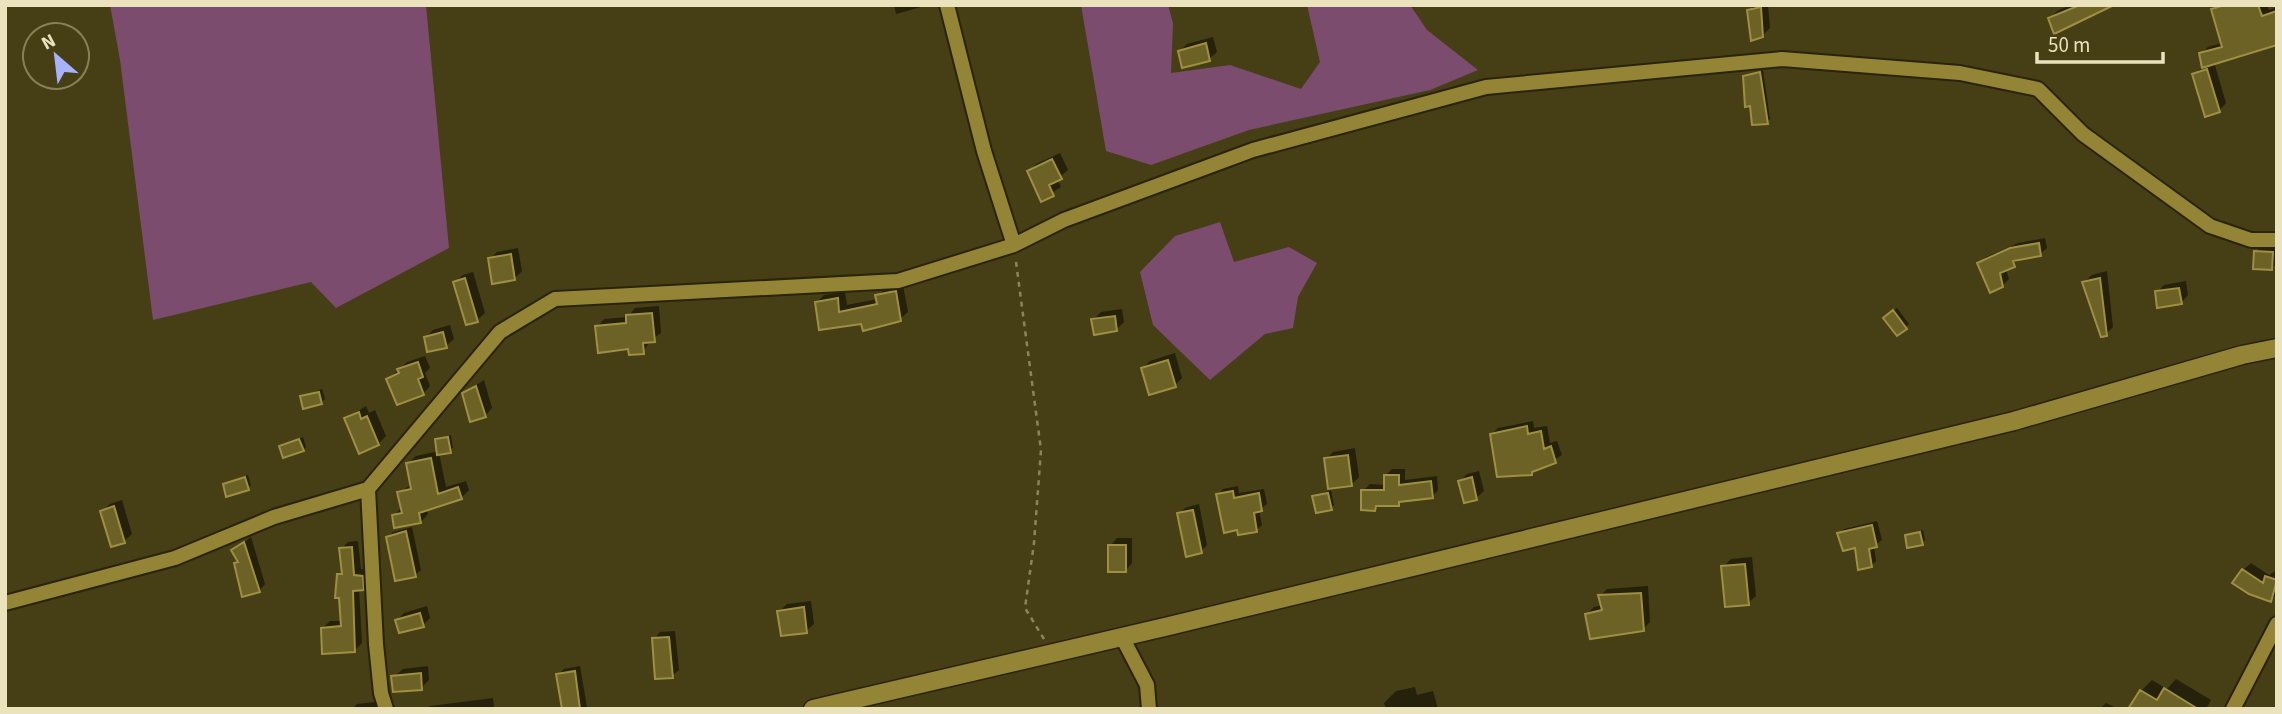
<svg xmlns="http://www.w3.org/2000/svg" width="2282" height="714" font-family="'Source Sans 3',sans-serif">
	<rect width="100%" height="100%" fill="#463e15"/>
	<!-- green -->
	<path fill="#7c4c6e" d="M110,5H426L449,248L336,308L311,282L153,320L120,60Z
		M1081,5H1168L1173,23L1171,73L1230,65L1301,89L1320,62L1307,5H1410L1427,30L1478,70L1430,90L1249,130L1151,165L1106,151Z
		M1220,222L1234,262L1289,247L1317,263L1298,297L1293,328L1265,334L1210,380L1153,325L1140,272L1175,236Z"/>
	<!-- shadow -->
	<path fill="#0007" d="M894,5H928L896,14Z
		M1754,5H1768L1770,28L1762,36L1749,11Z
		M2071,5H2108L2050,18L2057,11Z
		M2211,5H2267L2269,10L2277,7V43L2214,62L2226,103L2219,111L2194,74L2204,66L2201,54L2208,47L2222,43Z
		M1213,37L1217,52L1209,59L1180,51L1187,44Z
		M1763,70L1770,119L1767,122L1745,77Z
		M1060,153L1068,170L1057,179L1061,187L1042,199L1029,171L1036,164Z
		M2045,238L2047,248L2040,254L2020,259L2006,269L2009,279L2002,286L1979,264L1986,257L2018,243Z
		M2263,244L2277,245V263L2272,268L2256,252Z
		M518,248L522,271L515,278L490,259L497,252Z
		M2107,271L2113,327L2106,334L2084,282L2092,275Z
		M473,272L485,313L477,320L455,282L463,275Z
		M2186,281L2188,295L2181,303L2157,292L2164,285Z
		M903,285L908,312L900,319L863,323L817,302L824,295L845,292L847,305L878,299L884,288Z
		M659,306L661,333L650,341L643,352L597,327L604,319L628,317L635,308Z
		M1897,308L1909,324L1897,334L1888,315Z
		M1122,309L1124,322L1116,330L1093,320L1101,312Z
		M450,325L454,339L446,346L426,337L433,330Z
		M1175,353L1182,378L1175,385L1143,368L1150,361Z
		M425,356L430,368L425,373L430,386L423,394L388,379L407,362Z
		M484,380L492,408L485,416L464,393Z
		M322,389L325,399L321,403L302,397Z
		M366,406L369,413L375,410L386,436L378,444L346,419Z
		M1533,421L1534,428L1547,426L1550,443L1557,441L1562,455L1532,473L1491,435L1498,428Z
		M451,435L453,448L439,453L446,487L466,481L469,490L461,498L427,509L428,514L421,522L394,516L401,508L399,493L412,484L408,463L416,456L439,451L437,440Z
		M303,437L306,447L303,450L281,447Z
		M1355,448L1359,477L1352,484L1326,459L1333,452Z
		M1392,469H1405V480L1437,476L1438,490L1432,497L1379,505L1375,509L1363,491L1370,484L1385,485L1386,475Z
		M1479,471L1484,491L1476,498L1460,481L1467,474Z
		M248,475L251,485L248,488L225,485Z
		M1238,486L1239,493L1264,489L1267,504L1259,510L1262,525L1256,530L1218,495L1223,489Z
		M1331,490L1334,505L1331,508L1314,497Z
		M122,500L132,534L124,541L102,511L110,504Z
		M1199,504L1207,545L1201,551L1179,514L1185,508Z
		M1877,521L1882,540L1874,546L1876,561L1871,566L1856,545L1839,534L1844,529Z
		M412,527L421,570L415,575L387,538L393,532Z
		M1923,530L1925,540L1922,543L1907,536Z
		M251,537L265,584L259,591L235,564L239,560L233,550Z
		M1117,538H1132V563L1125,571L1110,546Z
		M358,541L361,569H369L370,581L359,588L362,643L355,650L323,628L330,621H342L338,575L343,570L341,549L348,542Z
		M1752,557L1756,596L1748,603L1723,567L1731,559Z
		M2251,563L2269,575L2277,570V594L2271,600L2243,570Z
		M1648,586L1650,622L1643,629L1587,614L1594,607L1603,605L1600,596L1607,589Z
		M811,601L814,624L806,631L779,612L787,604Z
		M427,606L430,618L423,625L397,620L404,613Z
		M675,631L679,670L672,676L654,639L660,632Z
		M428,666L429,680L421,688L395,676L403,669Z
		M580,666L587,707L563,709L558,675L564,669Z
		M2176,679L2211,700L2206,709H2132L2141,691L2152,680L2167,689Z
		M1415,687L1417,695L1433,691L1438,709H1386L1384,703L1396,691Z
		M493,698L494,709H422L430,706Z
		M383,701L389,709H352L357,704Z
		M2106,703L2118,709H2100Z"/>
	<!-- building -->
	<path fill="#6d6225" stroke="#9e8f42" stroke-width="2" d="M2080,5H2114L2054,34L2048,18Z
		M2225,5H2258L2262,16L2277,11V45L2202,68L2199,53L2222,47L2211,9Z
		M1761,7L1763,37L1751,41L1747,10Z
		M1206,43L1210,61L1182,68L1178,51Z
		M2207,69L2220,112L2205,117L2192,74Z
		M1760,72L1768,124L1752,125L1750,106L1745,107L1743,76Z
		M1052,159L1062,179L1049,185L1054,196L1041,202L1027,171Z
		M2039,243L2041,256L2013,261L2015,267L2000,273L2003,287L1990,293L1977,263L2010,248Z
		M2254,251L2273,252L2272,270L2253,269Z
		M511,254L515,280L492,284L488,258Z
		M465,278L478,322L466,325L453,282Z
		M2100,278L2107,336L2101,337L2082,282Z
		M2179,288L2182,304L2157,308L2155,291Z
		M896,291L901,321L863,331L861,324L819,330L815,302L838,298L839,312L877,304L875,295Z
		M1893,310L1907,329L1897,336L1883,318Z
		M652,313L655,342L643,343L644,354L629,355L628,349L598,353L595,326L626,323V315Z
		M1115,316L1117,331L1094,335L1091,319Z
		M443,332L447,348L427,352L424,337Z
		M1168,360L1176,387L1149,395L1141,368Z
		M418,362L423,377L418,379L424,395L397,405L386,379L399,373L397,369Z
		M476,386L486,417L470,422L462,393Z
		M319,392L322,404L303,409L300,396Z
		M359,412L361,419L367,416L379,445L359,454L344,418Z
		M1527,426L1528,434L1541,431L1544,449L1551,446L1556,463L1532,472V475L1497,477L1490,434Z
		M448,437L451,453L437,455L435,439Z
		M299,439L304,451L283,458L279,446Z
		M1348,455L1352,486L1328,489L1324,458Z
		M431,458L438,494L458,487L462,499L419,513L421,523L394,528L392,515L402,513L397,492L411,489L406,463Z
		M1384,475H1399V485L1431,481L1433,498L1399,502V506H1376L1375,511L1361,510V490H1384Z
		M245,477L249,490L226,497L223,484Z
		M1472,477L1477,500L1464,503L1458,481Z
		M1233,491L1234,498L1259,493L1262,511L1254,513L1257,532L1238,535L1237,530L1224,533L1216,494Z
		M1328,493L1332,510L1316,513L1312,496Z
		M114,506L125,543L111,547L100,511Z
		M1193,510L1202,553L1186,557L1177,513Z
		M1872,525L1877,547L1869,549L1872,567L1858,570L1855,548L1843,551L1837,533Z
		M406,531L416,577L395,581L386,537Z
		M1920,532L1923,545L1907,548L1905,535Z
		M244,542L260,592L242,597L234,563L238,562L231,550Z
		M1108,545H1126V572H1108Z
		M352,547L354,575L363,576L364,590L353,591L355,652L322,654L321,628L341,626L339,598H335L337,574H342L339,548Z
		M1745,564L1749,605L1725,607L1721,566Z
		M2242,569L2263,583L2265,576L2277,580L2271,602L2249,594L2232,583Z
		M1641,593L1644,631L1590,639L1585,614L1602,610L1598,595Z
		M804,607L807,633L781,636L777,611Z
		M420,613L424,627L399,633L395,620Z
		M669,637L673,678L655,679L652,638Z
		M575,671L580,709H562L556,674Z
		M421,673L422,690L393,692L391,676Z
		M2164,688L2198,709H2128L2140,690L2157,700Z"/>
	<g fill="none" stroke-linecap="round" stroke-linejoin="round">
		<defs>
			<path id="street" d="M947,5L984,151L1014,245
				M368,489L376,644L381,693L386,709
				M5,603L175,558L274,517L368,489L500,332L555,299L898,281L1014,245L1064,220L1253,150L1486,87L1782,59L1960,73L2038,89L2083,134L2210,226L2251,240H2277
				M1122,637L1147,685L1149,709
				M2233,709L2277,624"/>
			<path id="secondary" d="M813,709L1169,626L2014,421L2242,355L2277,348"/>
		</defs>
		<!-- street casing -->
		<use href="#street" stroke="#29240c" stroke-width="18"/>
		<!-- secondary casing -->
		<use href="#secondary" stroke="#29240c" stroke-width="21"/>
		<!-- path -->
		<path stroke="#8c845c" stroke-width="2.5" stroke-dasharray="5 5" stroke-linecap="butt" d="M1016,262L1041,450L1034,543L1025,608L1044,639"/>
		<!-- street -->
		<use href="#street" stroke="#938436" stroke-width="14"/>
		<!-- secondary -->
		<use href="#secondary" stroke="#938436" stroke-width="18"/>
	</g>
	<!-- border -->
	<rect width="2282" height="714" fill="none" stroke="#ebe3be" stroke-width="14"/>
	<!-- north arrow -->
	<g transform="translate(56 56) rotate(332)"><circle r="33" fill="#463e15" stroke="#888059" stroke-width="2"/>
	<path d="M0-5L12 26L0 18L-12 26Z" fill="#a7b1fc"/>
	<text y="-10" font-size="19" font-weight="bold" text-anchor="middle" fill="#ebe3be">N</text>
	</g>
	<!-- scale -->
	<path d="M2037 52v10h126v-10" fill="none" stroke="#ebe3be" stroke-width="3.5"/>
	<text x="2048" y="52" font-size="21" fill="#ebe3be" stroke="#463e15" stroke-width="5" paint-order="stroke">50 m</text>
</svg>
